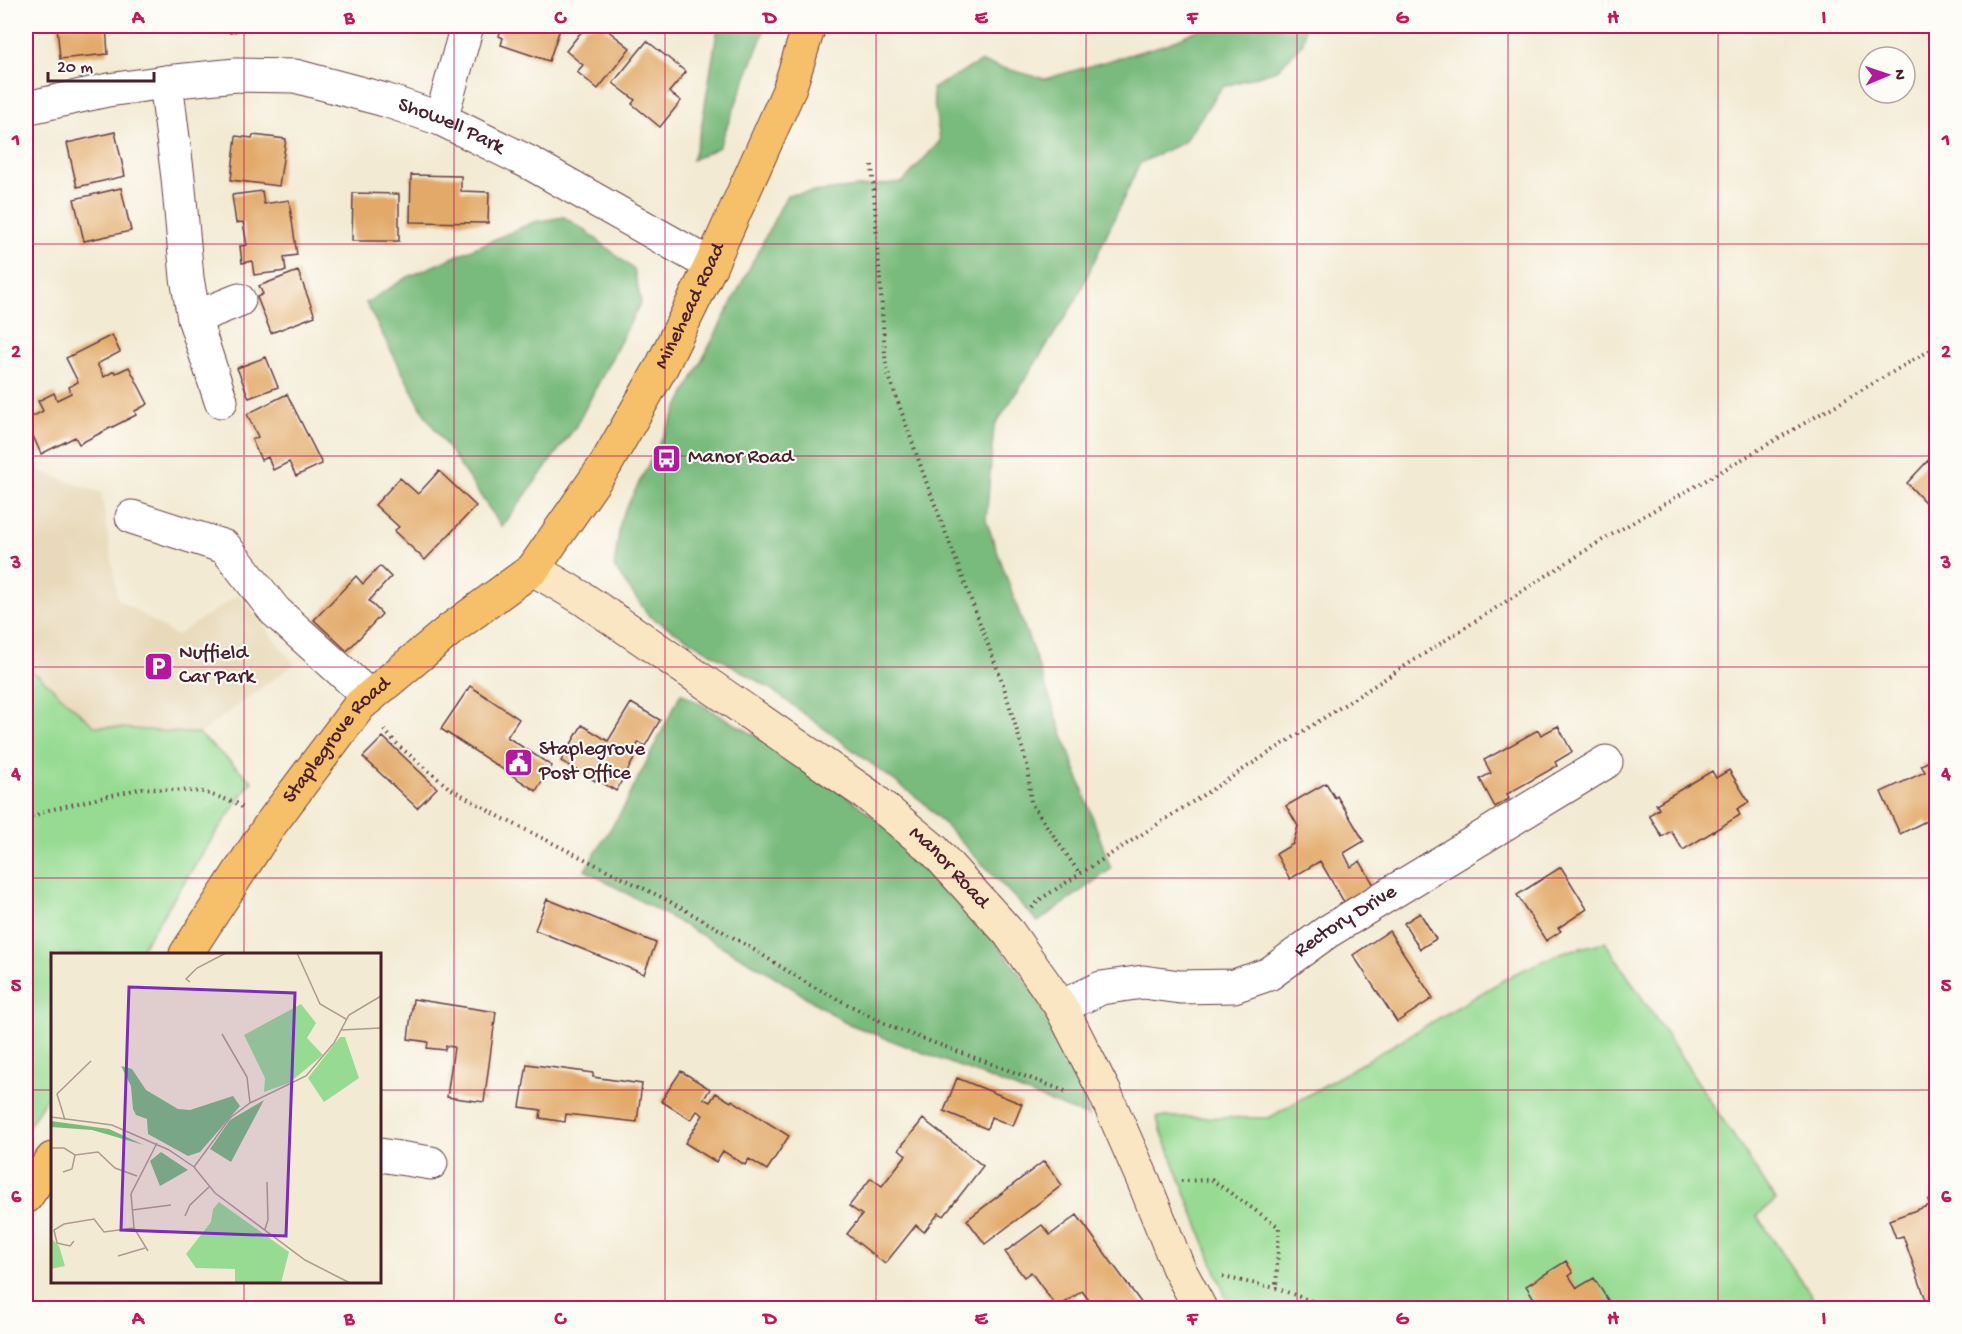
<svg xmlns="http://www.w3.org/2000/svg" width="1962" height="1334" font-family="'Gochi Hand',sans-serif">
	<rect width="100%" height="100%" fill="#fdfcf7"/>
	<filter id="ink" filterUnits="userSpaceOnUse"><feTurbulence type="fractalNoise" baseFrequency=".0167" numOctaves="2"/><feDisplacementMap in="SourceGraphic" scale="12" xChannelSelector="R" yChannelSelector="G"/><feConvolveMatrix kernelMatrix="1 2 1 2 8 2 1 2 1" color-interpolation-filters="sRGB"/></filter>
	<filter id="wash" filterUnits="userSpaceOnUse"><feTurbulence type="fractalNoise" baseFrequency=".008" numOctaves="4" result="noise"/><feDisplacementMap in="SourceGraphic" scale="24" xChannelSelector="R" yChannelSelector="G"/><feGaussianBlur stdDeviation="1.35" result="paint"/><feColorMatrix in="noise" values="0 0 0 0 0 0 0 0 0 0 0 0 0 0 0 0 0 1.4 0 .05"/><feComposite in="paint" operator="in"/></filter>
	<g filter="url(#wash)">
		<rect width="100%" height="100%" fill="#f3ead3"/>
		<!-- built -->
		<path fill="#e8d9ba" d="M26,466L101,493L118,599L176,636L239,594L294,664L199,734L94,726L39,676L26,669Z"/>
		<!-- green -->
		<path fill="#97db93" stroke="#707d5f" stroke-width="1.5" d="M26,669L39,676L94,726L199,734L252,781L217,831L138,954H52V1088L26,1131Z
			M1605,942L1776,1200L1757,1216L1820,1308H1230L1156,1117L1269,1118L1514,974L1563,952Z"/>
		<!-- forest -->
		<path fill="#79bb7d" stroke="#626d54" stroke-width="1.5" d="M718,26H766L719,147L692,160L701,130Z
			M1206,26H1305L1303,43L1277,70L1222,87L1184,142L1140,163L1075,302L994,427L986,520L1111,869L1038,922L923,802L768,687L649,616L614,567L621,518L787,195L903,182L940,141L932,89L980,62L1045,79L1167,44Z
			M564,217L589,233L634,270L641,302L576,426L502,527L424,413L366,303L406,278L534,222Z
			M681,693L808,766L915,849L984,926L1035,994L1081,1084L1089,1117L844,1022L768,972L585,870L624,807Z"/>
		<g id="blocks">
			<!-- building -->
			<path fill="#e2a967" d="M57,26H106L108,54L60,59Z
				M167,26H193L169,33Z
				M227,26H253L230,33Z
				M502,26H561L549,61L501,45L503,38L499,36Z
				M586,26H602L630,48L598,89L577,72L583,65L566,51Z
				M647,41L686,72L669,92L681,101L660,127L632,104L635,100L613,83Z
				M115,132L125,176L77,187L67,143Z
				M253,135L286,139L279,186L231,180L236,136L252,138Z
				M411,175L461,176V191L489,192L488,223L410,222Z
				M121,188L131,231L84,241L74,199Z
				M262,191L264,204L289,200L297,255L284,257L286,271L254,275L252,261L242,263L240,246L247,245L243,222L236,223L232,195Z
				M353,193L399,194V241H352Z
				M298,271L315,316L271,333L257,297L263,294L259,286Z
				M112,335L120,352L97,364L104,377L114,371L116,373L129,367L148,404L135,411L136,415L79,444L75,437L41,454L26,420L43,411L38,401L54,393L57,400L71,393L69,387L78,382L66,358Z
				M266,357L278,387L249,398L237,368Z
				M287,394L322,464L296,476L289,462L273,470L268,457L261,460L252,440L258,437L247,414Z
				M1936,452V514L1907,483Z
				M439,471L476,506L425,560L394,531L399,527L375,505L400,478L418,494Z
				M380,566L391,577L369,601L382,614L347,651L314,620L356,576L363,584Z
				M470,686L519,719L507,737L552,766L536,791L441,729Z
				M631,703L660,720L645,746L639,742L631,755L635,757L616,791L596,779L595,781L561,761L582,725L608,741Z
				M1558,726L1572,752L1555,762L1557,766L1507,794L1509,799L1495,807L1480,779L1491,773L1484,760L1538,730L1541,735Z
				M383,737L437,788L417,808L363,757Z
				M1936,758V822L1928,826L1926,821L1900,834L1881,792L1925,772L1921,765Z
				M1729,770L1749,802L1737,809L1740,815L1683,850L1671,831L1662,837L1649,815L1659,809L1656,804L1712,771L1716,778Z
				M1326,783L1335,798L1337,796L1364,841L1344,853L1351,867L1360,861L1374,885L1344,902L1320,861L1290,879L1276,854L1293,844L1298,826L1286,806Z
				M1561,867L1587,909L1558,928L1561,931L1546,941L1517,895Z
				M547,899L656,943L644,974L535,930Z
				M1420,913L1436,939L1420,949L1404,923Z
				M1389,931L1433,998L1397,1022L1353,955Z
				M413,999L496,1012L484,1102L447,1097L454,1047L446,1046L445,1050L427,1048L428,1042L408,1039Z
				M527,1064L593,1073V1077L642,1084L637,1122L566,1114L565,1122L540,1118L541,1110L520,1107Z
				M681,1071L710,1089L704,1099L710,1102L716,1093L731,1102L732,1100L789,1136L767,1170L749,1159L745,1165L723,1151L716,1162L685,1143L703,1115L697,1111L691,1120L661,1101Z
				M957,1078L1022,1104L1013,1126L991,1117L987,1129L944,1111Z
				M923,1119L983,1166L944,1216L939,1213L924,1232L916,1225L885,1264L847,1234L862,1215L849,1206L871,1178L882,1186L906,1155L899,1149Z
				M1044,1161L1062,1185L985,1244L967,1220Z
				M1936,1197V1308H1923L1921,1302L1926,1300L1903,1236L1896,1238L1889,1220L1930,1205L1928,1200Z
				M1077,1215L1145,1308H1095L1082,1291L1057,1308L1031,1272L1024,1277L1005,1252L1042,1225L1050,1235Z
				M1566,1261L1573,1273L1569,1276L1577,1288L1594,1278L1613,1308H1540L1526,1286Z"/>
		</g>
	</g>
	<g filter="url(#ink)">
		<use href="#blocks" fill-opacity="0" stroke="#633d44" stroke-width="1.5"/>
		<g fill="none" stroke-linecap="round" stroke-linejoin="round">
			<defs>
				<g id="street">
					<path d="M166,82L178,178L187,278L194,318L221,401"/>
					<path id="s1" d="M26,108L108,90L166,82L236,75L295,76L385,100L441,119L530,163L711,265"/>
					<path d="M441,119L467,26"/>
					<path d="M194,318L239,300"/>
					<path d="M132,517L225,547L275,611L370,697"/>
					<path id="s2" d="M1061,1007L1101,988L1143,982L1180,987L1234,986L1269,974L1327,932L1606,762"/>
					<path d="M380,1155L431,1163"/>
				</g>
				<g id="secondary">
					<path id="s3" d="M533,569L582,598L641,638L868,795L934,850L1009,933L1061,1007L1104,1091L1144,1182L1178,1267L1200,1308"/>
				</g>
				<g id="primary">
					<path id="s4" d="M186,954L270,825L360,705L451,629L533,569L606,464L662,366L711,265L789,90L809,26"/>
					<path d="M26,1197L52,1159"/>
				</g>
			</defs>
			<!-- street casing -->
			<use href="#street" stroke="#633d44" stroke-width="35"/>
			<!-- secondary casing -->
			<use href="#secondary" stroke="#633d44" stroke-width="35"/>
			<!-- primary casing -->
			<use href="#primary" stroke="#633d44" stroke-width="35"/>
			<!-- path -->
			<path stroke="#633d44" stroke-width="4" stroke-dasharray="1.5 4.5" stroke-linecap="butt" d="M872,165L886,368L926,481L1003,684L1028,768L1031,803L1080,874
				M384,730L400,747L448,787L500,817L669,901L743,943L810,985L894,1028L1065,1091
				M26,819L49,810L142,788L203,792L236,803L242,807
				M1032,908L1039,900L1599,542L1936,347
				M1181,1181L1212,1180L1279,1227L1276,1288
				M1223,1277L1276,1288L1330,1308"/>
			<!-- street -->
			<use href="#street" stroke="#fff" stroke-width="33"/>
			<!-- secondary -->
			<use href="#secondary" stroke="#fbe6c4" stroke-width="33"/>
			<!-- primary -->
			<use href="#primary" stroke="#f6c06b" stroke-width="33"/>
		</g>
	</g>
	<!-- grid -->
	<path fill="none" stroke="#c2185b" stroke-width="1.5" stroke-opacity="0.55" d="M244,26V954M454,26V1308M665,26V1308M876,26V1308M1086,26V1308M1297,26V1308M1508,26V1308M1718,26V1308M26,244H1936M26,456H1936M26,667H1936M26,878H1936M26,1090H52M380,1090H1936M244,1282V1308"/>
	<!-- icons -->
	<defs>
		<symbol id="bus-square" viewBox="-11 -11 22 22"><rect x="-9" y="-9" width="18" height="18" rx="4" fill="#b5179e" stroke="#fdfcf7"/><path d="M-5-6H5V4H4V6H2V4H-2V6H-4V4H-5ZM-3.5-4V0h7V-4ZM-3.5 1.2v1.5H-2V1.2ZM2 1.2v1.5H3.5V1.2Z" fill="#fff"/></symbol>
		<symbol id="parking-square" viewBox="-11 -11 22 22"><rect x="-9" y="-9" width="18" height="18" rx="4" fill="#b5179e" stroke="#fdfcf7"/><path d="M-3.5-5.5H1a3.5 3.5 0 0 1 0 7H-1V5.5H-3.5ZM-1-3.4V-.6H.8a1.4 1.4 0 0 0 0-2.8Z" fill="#fff"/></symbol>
		<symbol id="civic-square" viewBox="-11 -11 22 22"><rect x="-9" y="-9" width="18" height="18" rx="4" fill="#b5179e" stroke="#fdfcf7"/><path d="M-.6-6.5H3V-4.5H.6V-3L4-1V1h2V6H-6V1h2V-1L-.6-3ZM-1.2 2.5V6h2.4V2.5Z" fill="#fff"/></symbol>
	</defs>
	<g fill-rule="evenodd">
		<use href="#bus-square" x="650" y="442" width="33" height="33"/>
		<use href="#parking-square" x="142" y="650" width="33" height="33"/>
		<use href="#civic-square" x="502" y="746" width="33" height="33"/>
	</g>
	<g text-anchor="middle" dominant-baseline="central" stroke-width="4.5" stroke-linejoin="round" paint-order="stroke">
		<!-- street labels -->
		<g font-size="21" fill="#4a1f2b" stroke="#fdfcf7">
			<text stroke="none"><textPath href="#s1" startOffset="436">Showell Park</textPath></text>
			<text stroke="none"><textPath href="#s4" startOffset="831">Minehead Road</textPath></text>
			<text stroke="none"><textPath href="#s4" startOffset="262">Staplegrove Road</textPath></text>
			<text stroke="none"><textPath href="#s3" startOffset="513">Manor Road</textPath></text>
			<text stroke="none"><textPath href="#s2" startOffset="308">Rectory Drive</textPath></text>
		</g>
		<!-- poi labels -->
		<g font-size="21" fill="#4a1f2b" stroke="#fdfcf7" text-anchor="start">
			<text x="688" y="458">Manor Road</text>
			<text x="179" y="654">Nuffield<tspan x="179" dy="24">Car Park</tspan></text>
			<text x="539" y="750">Staplegrove<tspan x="539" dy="24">Post Office</tspan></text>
		</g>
	</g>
	<!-- overview -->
	<g transform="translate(51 953)">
		<rect width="330" height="330" fill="#f3ead3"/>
		<path d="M250,51L265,70L256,85L272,102L238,130L213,139L214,125L193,82ZM289,84H294L308,125L273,149L257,125ZM168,249L238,299L230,330H184V316L145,315L135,301L160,269L162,256ZM0,285L8,293L14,313L0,316Z" fill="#97db93"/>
		<path d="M70,113L81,116L95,137L127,156L139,157L182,143L189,153L149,199L137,203L97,181L96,166L85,162L82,156L80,133ZM213,147L180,209L159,196L179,167ZM0,168L58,176L93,192L41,177L0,174ZM110,199L137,217L109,233L99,208Z" fill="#79bb7d"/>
		<path fill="none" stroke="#af9990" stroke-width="1.5" d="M246,0L269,51L295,66M139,29L135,26L146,15L175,0M290,77L330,75M171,81L196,124L199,150M0,164L61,172L118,197L143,214L164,240L254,307L299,330M14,167L6,141L40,108M0,195H13L24,202L47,199L64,215L86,223M143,214L179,165L199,150L255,123L283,90L298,62L330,43M12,219L21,216L24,202M81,257L120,252M134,263L139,252L158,234M214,276L217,267L216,229M23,288L19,293L6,290L3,277L13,271L43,266L53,279L83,275M97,298L83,275L80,241L106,190M67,303L94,295"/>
		<path fill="#7b2cbf" fill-opacity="0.15" stroke="#7b2cbf" stroke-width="3" d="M78,34L244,40L235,283L70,277Z"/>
		<rect width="330" height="330" fill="none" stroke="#4a1f2b" stroke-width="3"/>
	</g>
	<!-- margin -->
	<rect width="1962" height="1334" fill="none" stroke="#fdfcf7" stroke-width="66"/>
	<!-- north arrow -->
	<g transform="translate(1887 75) rotate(88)"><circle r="28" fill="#fdfcf7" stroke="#b5a4a5" stroke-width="1.5"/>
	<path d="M0-4.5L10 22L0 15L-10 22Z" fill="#b5179e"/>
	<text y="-9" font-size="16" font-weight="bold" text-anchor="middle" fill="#4a1f2b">N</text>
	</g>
	<!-- scale -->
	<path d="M48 72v9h106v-9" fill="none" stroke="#4a1f2b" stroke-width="3"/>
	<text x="57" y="72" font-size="18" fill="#4a1f2b" stroke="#fdfcf7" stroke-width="4.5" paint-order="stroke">20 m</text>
	<rect x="33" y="33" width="1896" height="1268" fill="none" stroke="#c2185b" stroke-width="2"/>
	<g font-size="20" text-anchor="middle" font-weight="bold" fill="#c2185b">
		<text x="138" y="23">A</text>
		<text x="349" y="23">B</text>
		<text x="560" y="23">C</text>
		<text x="770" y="23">D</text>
		<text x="981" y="23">E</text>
		<text x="1192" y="23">F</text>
		<text x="1402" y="23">G</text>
		<text x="1613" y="23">H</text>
		<text x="1824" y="23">I</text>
		<text x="16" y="145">1</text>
		<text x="1946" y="145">1</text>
		<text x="16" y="357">2</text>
		<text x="1946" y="357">2</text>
		<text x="16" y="568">3</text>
		<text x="1946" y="568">3</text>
		<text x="16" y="779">4</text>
		<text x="1946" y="779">4</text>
		<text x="16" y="991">5</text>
		<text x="1946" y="991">5</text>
		<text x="16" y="1202">6</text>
		<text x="1946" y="1202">6</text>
		<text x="138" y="1324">A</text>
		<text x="349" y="1324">B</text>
		<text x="560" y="1324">C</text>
		<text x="770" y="1324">D</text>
		<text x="981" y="1324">E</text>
		<text x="1192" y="1324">F</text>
		<text x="1402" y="1324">G</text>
		<text x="1613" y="1324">H</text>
		<text x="1824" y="1324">I</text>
	</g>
</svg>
